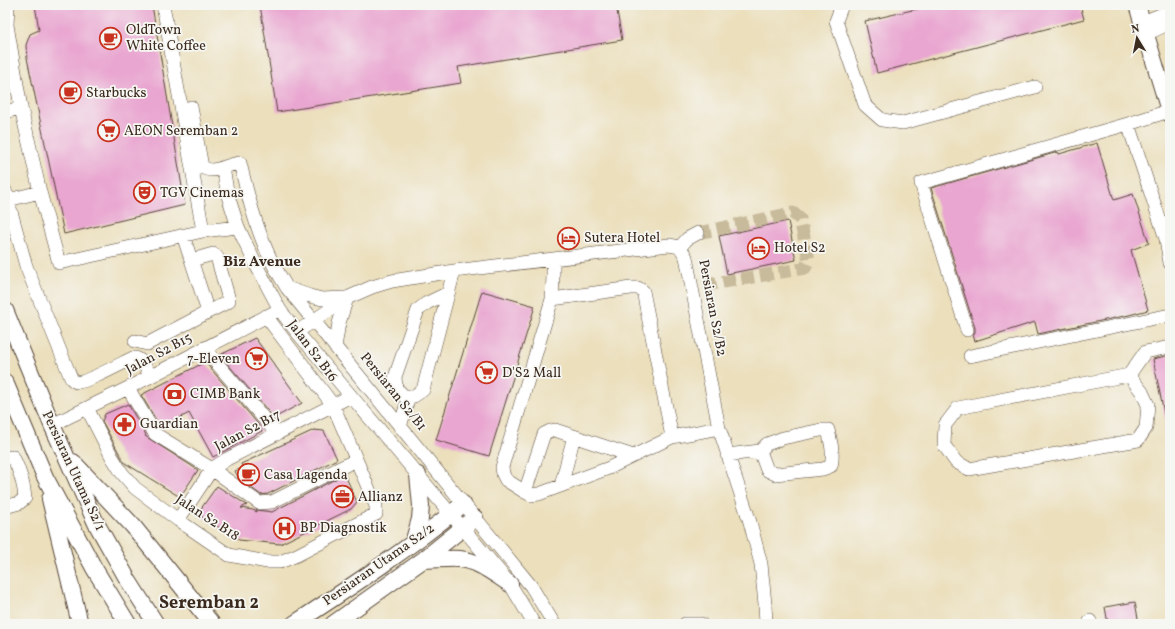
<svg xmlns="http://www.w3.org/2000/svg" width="1175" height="629" font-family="Vollkorn,serif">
	<rect width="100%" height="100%" fill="#f6f6f2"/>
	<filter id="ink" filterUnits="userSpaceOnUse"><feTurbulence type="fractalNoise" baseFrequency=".025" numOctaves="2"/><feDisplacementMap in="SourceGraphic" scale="8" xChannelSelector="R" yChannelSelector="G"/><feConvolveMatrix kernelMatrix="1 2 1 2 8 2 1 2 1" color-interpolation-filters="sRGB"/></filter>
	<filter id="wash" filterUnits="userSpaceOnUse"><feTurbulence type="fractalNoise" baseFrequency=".012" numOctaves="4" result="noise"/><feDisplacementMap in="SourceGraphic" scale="16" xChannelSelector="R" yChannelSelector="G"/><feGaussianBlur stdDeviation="0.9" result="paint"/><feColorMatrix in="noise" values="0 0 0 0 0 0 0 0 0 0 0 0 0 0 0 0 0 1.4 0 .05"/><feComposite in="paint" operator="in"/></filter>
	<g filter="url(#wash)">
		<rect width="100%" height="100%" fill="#ebdfbc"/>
		<g id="blocks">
			<!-- building -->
			<path fill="#e9a6d0" d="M35,5H152L185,205L64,234L27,58L26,45L30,34L39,30Z
				M260,5H616L622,40L458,67L461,83L277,112Z
				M934,5H1080L1084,19L877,73L865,21Z
				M1097,143L1114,200L1133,194L1149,243L1131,250L1148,310L1129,315L1038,334L1035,322L975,341L973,335L975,332V328L931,188L1058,152L1059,154Z
				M788,221L796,260L727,274L719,236Z
				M482,291L535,306L489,456L436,440Z
				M255,338L302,403L274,418L220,355Z
				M1170,355V423H1166L1153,359Z
				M205,362L258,424L262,431L213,457L189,413L161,428L141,395Z
				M128,404L146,435L145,436L198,470L180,497L125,463L119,453L102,421L105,414Z
				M314,430L324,431L337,459L268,494L261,495L239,479L235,471L243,468L241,464Z
				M343,475H345L357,502L351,509L280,544L239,540L201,516L200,510L217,486L247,505L241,508L253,510L257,512L256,510L272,512Z
				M1135,602L1139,624H1108L1105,607Z"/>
		</g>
	</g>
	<g filter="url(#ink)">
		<use href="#blocks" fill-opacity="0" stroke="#554536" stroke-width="1"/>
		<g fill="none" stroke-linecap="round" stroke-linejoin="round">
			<!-- minor-tunnel -->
			<path stroke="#c8bb9c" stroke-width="13" stroke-dasharray="13 6" stroke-linecap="butt" d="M698,233L793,213L800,219L809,260L805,268L706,285"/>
			<defs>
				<path id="minor" d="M8,5L7,25L21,108L40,192L59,263L203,231L238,227
					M163,5L203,231
					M842,5L836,21L865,105L882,120L903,123L1035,87
					M1143,22L1170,11
					M1146,34L1170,23
					M191,107L202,167C214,175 226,164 240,163C248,196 256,228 270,258C275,268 281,278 287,288L531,586L554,624
					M1169,111L1128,124L1166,239L1170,263
					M5,112L21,108
					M223,168L228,196L238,227L254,261L280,310L297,332L510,584L534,624
					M5,190L26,266L71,378C73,380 74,382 77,382C84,384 124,362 133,358C142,357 146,369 151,376
					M8,200L40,192
					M680,247L687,239L698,233
					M553,259V276L552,299L502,467L503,474L506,480L525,492L531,495L539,494L609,468L672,437L719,428
					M192,260L213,254L217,257L229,300L228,302L208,312
					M287,288L310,296L322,299L345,298
					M448,293L427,303L418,310L395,377L396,388L404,396H414L423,390L454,271
					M552,299L631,288H638L643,291L672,437
					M967,330L921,183L1128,124
					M297,332L347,298L372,287L392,281L454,271L669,245L680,247L686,257L719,428L750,522L761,564L765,604L766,624
					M135,341L147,344L208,312L183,235
					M335,347L339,323L347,298
					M204,348L277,434
					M970,356L1170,315
					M1129,375L1142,392L1148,405L1146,428L1138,440L969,469L956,462L944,445L945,425L958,408L1129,375L1145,352L1170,347
					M128,388L155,434L212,469L259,503L272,502L356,460
					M87,408L112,457L122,473L135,488L178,520L229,555L267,562H280L297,555L376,514V506L333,405L266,316
					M52,425L128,388L273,313
					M400,427L409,396
					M727,455L760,451L767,444L783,438L821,430H828C831,442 834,454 831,466L823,469L775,474L767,470L760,451
					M5,458L13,457C19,469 24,485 25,498L19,503L5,507
					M561,486L574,436
					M525,492L544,434L550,431L555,430L633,456
					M178,520L212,469L227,459L351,396
					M1090,621V624
					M685,624H701"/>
				<path id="major" d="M1137,5L1170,114
					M5,310L52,425L96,523L128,580L156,624
					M5,382L45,477L94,568L128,624
					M73,462L133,526L212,624
					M50,499L80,624
					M413,543L420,519L421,506L418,475
					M423,560C435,560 448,558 460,559C479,561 494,574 510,584
					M294,624C352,586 410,548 463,504
					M333,624L423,560L475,518"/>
			</defs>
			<!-- minor casing -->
			<use href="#minor" stroke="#554536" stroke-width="14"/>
			<!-- major casing -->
			<use href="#major" stroke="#554536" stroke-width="18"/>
			<!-- minor -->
			<use href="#minor" stroke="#fff" stroke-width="13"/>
			<!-- major -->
			<use href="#major" stroke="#fff" stroke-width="16"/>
		</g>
	</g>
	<!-- icons -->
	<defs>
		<symbol id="cafe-ring" viewBox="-11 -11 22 22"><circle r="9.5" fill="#f6f6f2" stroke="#c8321e" stroke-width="1.5"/><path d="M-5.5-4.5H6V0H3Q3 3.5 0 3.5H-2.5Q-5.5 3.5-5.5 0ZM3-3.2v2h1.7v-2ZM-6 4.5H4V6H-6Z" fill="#c8321e"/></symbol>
		<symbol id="supermarket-ring" viewBox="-11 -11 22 22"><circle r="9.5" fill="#f6f6f2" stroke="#c8321e" stroke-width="1.5"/><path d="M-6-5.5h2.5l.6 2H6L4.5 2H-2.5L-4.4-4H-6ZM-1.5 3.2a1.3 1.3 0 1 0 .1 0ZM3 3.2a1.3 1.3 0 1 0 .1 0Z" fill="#c8321e"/></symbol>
		<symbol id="theatre-ring" viewBox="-11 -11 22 22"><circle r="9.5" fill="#f6f6f2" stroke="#c8321e" stroke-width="1.5"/><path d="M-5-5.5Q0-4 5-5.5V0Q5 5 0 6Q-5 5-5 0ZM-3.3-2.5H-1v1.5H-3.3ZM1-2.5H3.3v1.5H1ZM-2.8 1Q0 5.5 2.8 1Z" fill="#c8321e"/></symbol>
		<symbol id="hotel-ring" viewBox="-11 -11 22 22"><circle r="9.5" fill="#f6f6f2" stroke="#c8321e" stroke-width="1.5"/><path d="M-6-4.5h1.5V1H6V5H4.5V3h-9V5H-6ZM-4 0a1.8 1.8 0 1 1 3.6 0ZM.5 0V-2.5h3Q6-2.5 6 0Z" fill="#c8321e"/></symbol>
		<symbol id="bank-ring" viewBox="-11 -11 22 22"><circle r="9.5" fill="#f6f6f2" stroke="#c8321e" stroke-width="1.5"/><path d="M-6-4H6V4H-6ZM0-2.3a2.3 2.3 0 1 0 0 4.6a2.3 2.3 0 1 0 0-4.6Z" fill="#c8321e"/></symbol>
		<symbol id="pharmacy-ring" viewBox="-11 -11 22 22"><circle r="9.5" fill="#f6f6f2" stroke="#c8321e" stroke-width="1.5"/><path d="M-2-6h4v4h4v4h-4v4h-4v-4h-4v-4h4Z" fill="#c8321e"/></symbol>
		<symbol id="office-ring" viewBox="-11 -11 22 22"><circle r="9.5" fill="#f6f6f2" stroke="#c8321e" stroke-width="1.5"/><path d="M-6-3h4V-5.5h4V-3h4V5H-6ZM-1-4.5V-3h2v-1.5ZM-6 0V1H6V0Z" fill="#c8321e"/></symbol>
		<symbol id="hospital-ring" viewBox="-11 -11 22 22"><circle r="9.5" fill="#f6f6f2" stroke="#c8321e" stroke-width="1.5"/><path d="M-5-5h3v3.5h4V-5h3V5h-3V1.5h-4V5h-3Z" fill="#c8321e"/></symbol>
	</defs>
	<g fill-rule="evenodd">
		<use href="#cafe-ring" x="98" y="26" width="25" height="25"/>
		<use href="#cafe-ring" x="58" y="80" width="25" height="25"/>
		<use href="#supermarket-ring" x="96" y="118" width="25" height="25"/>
		<use href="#theatre-ring" x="132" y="180" width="25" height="25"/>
		<use href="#hotel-ring" x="556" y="226" width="25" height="25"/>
		<use href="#hotel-ring" x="746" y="236" width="25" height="25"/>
		<use href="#supermarket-ring" x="244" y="346" width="25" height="25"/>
		<use href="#supermarket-ring" x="474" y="360" width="25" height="25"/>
		<use href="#bank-ring" x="162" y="382" width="25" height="25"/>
		<use href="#pharmacy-ring" x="112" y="412" width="25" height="25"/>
		<use href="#cafe-ring" x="236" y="462" width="25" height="25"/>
		<use href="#office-ring" x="330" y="484" width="25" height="25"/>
		<use href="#hospital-ring" x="272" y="516" width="25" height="25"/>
	</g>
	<g text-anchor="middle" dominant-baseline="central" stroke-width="3.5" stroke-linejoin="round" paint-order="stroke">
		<!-- poi labels -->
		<g font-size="14" fill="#3b2a1e" stroke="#f6f6f2" text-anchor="start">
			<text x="126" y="30">OldTown<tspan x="126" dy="16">White Coffee</tspan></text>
			<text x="86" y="93">Starbucks</text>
			<text x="124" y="131">AEON Seremban 2</text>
			<text x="160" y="193">TGV Cinemas</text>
			<text x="584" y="238">Sutera Hotel</text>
			<text x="774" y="248">Hotel S2</text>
			<text x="240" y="359" text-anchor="end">7-Eleven</text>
			<text x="502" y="373">D'S2 Mall</text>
			<text x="190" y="394">CIMB Bank</text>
			<text x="140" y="424">Guardian</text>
			<text x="264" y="475">Casa Lagenda</text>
			<text x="358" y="497">Allianz</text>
			<text x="300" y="528">BP Diagnostik</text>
		</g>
		<!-- street labels -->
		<g font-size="14" fill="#3b2a1e" stroke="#f6f6f2">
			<text transform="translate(712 308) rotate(79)">Persiaran S2/B2</text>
			<text transform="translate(312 351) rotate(53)">Jalan S2 B16</text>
			<text transform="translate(159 354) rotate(-28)">Jalan S2 B15</text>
			<text transform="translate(393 392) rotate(51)">Persiaran S2/B1</text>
			<text transform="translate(248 431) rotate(-28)">Jalan S2 B17</text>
			<text transform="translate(73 471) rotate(65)">Persiaran Utama S2/1</text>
			<text transform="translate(207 518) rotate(33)">Jalan S2 B18</text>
			<text transform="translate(379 565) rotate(-35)">Persiaran Utama S2/2</text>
		</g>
		<!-- neighbourhood labels -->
		<g font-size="15" font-weight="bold" fill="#3b2a1e" stroke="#f6f6f2">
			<text x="262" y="262">Biz Avenue</text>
		</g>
		<!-- district labels -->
		<g font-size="18" font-weight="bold" fill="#3b2a1e" stroke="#f6f6f2">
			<text x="209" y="603">Seremban 2</text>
		</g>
	</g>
	<!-- margin -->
	<rect width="1175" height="629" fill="none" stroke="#f6f6f2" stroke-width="20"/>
	<!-- north arrow -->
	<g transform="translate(1137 38) rotate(350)" stroke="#f6f6f2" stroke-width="3" paint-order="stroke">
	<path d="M0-3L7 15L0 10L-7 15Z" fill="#3b2a1e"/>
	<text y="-6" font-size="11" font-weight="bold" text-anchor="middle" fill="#3b2a1e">N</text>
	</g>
</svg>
